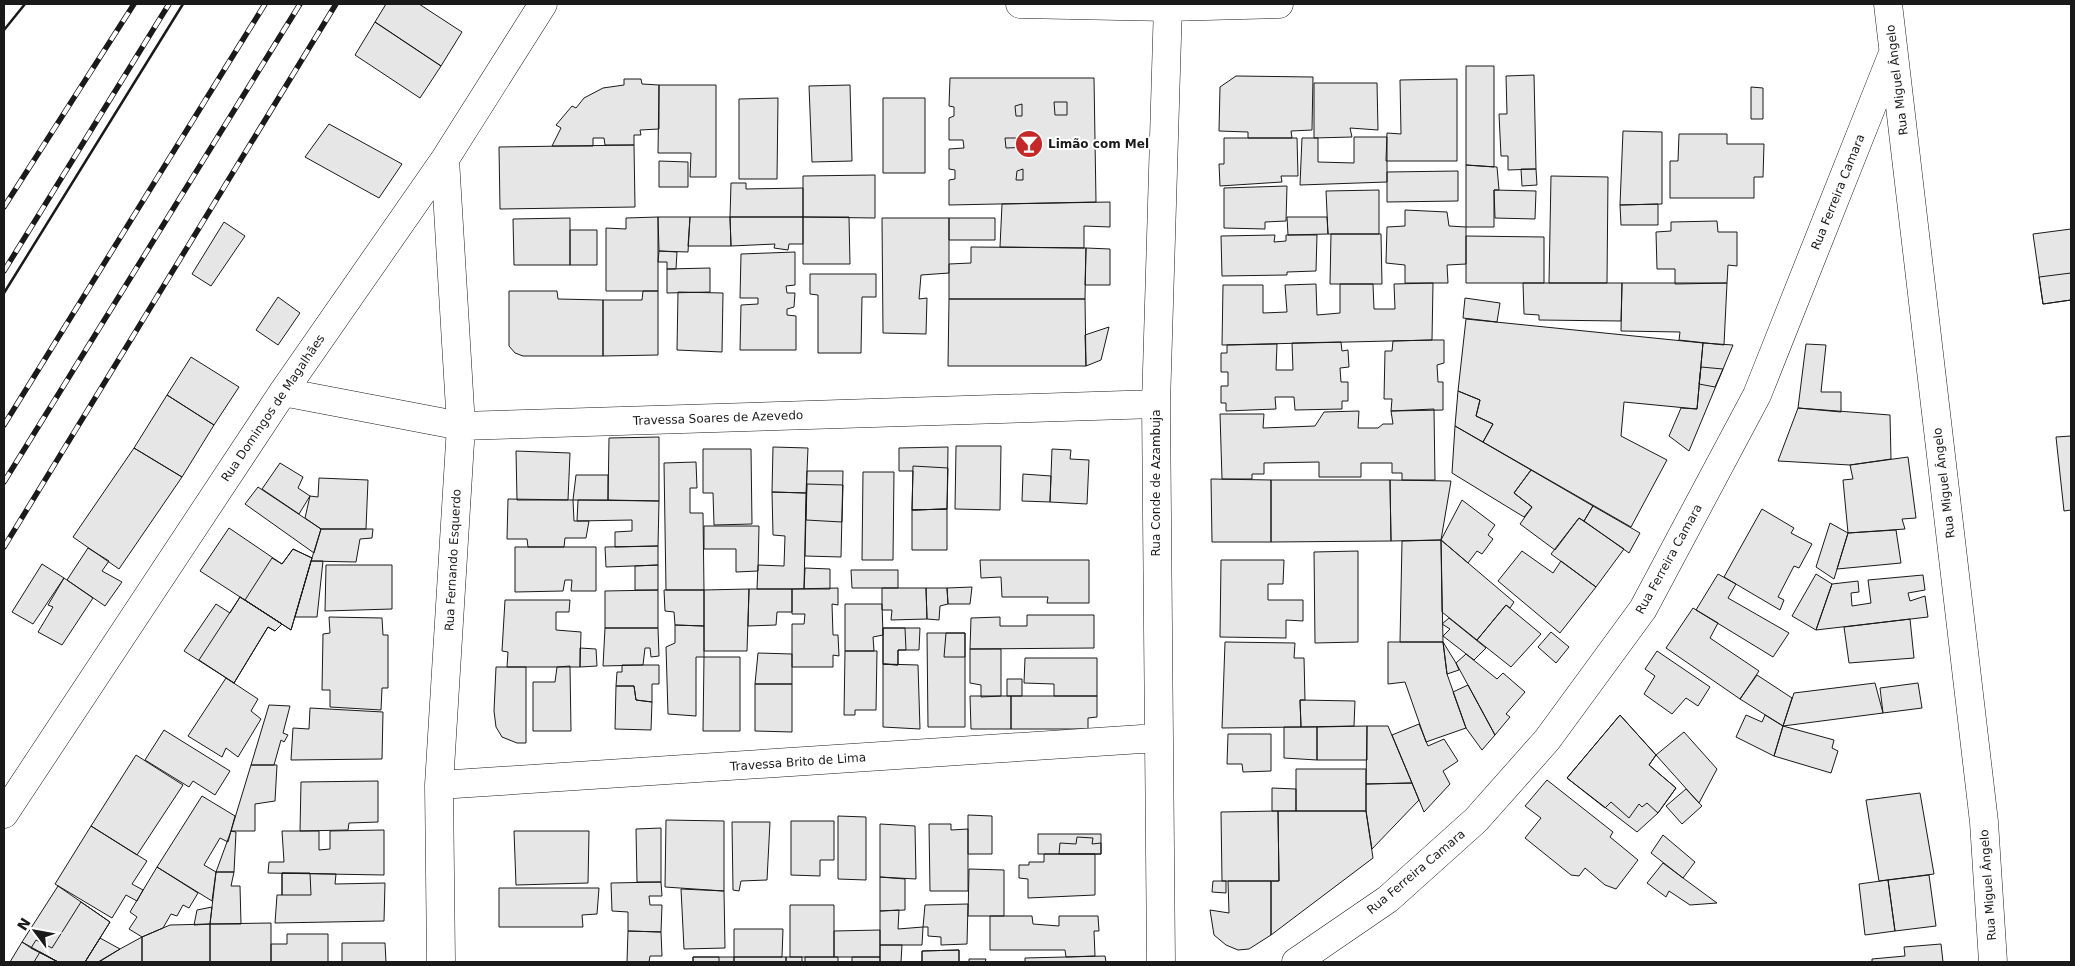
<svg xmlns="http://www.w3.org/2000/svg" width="2075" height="966" font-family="'DejaVu Sans',sans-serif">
	<rect width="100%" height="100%" fill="#fff"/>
	<!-- building -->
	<path fill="#e6e6e6" stroke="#1a1a1a" d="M386,4H419L462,32L441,66L375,22Z
		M375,22L441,66L420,98L355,55Z
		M1466,66H1494V167L1466,165Z
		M1534,75L1536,169L1508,170V156H1501L1499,114H1507L1506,76Z
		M1236,76L1313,77L1312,130L1291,131L1292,138H1248V132L1219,131L1220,87Z
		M950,78H1094L1096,202L949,205V180L955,179V170L949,169V149L964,148L963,140H949V118L954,116V107L949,106Z
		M624,79H641L642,84L659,85V129L640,130L641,135H634V145H605L604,138H593V146H552L561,128L556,125L572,106L576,108L584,98L603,88L624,85Z
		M1457,79V161H1386L1387,133L1401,134L1400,80Z
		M1314,83H1377L1378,130L1350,128L1352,137L1314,138Z
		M659,85H716V177H690L691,153H658Z
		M850,85L852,161L812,162L809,86Z
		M1751,87L1763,88V119H1751Z
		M778,98L777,179H739V99Z
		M883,98H925V173H883Z
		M1054,102H1067V115H1055Z
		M1022,104V116H1016L1015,106Z
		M329,124L402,164L379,198L305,157Z
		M1623,131L1662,132V204L1620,205Z
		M1679,134H1727V144H1764L1763,177H1754V198H1670V161H1678Z
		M1354,137H1387V182L1300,185L1302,138H1318V162L1354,163Z
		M1005,138H1033L1032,147L1006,148Z
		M1224,138H1297L1298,176H1281L1282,182L1220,186L1219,164H1224Z
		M634,145L635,207L500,209L499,147Z
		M659,161L688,162V187H659Z
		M1466,165L1497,167L1499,190H1494V227H1466Z
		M1023,169V180H1016L1017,171Z
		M1521,169H1536L1537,185L1522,186Z
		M1458,171V201L1387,202V172Z
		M875,175V218L803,217V176Z
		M1551,176L1608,177L1607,283H1549Z
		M731,183H746V189L803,188V217H730Z
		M1287,186L1286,221L1265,222V229L1224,228V188Z
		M1379,190V234H1328L1326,191Z
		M1494,190L1536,191L1535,219L1495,218Z
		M1110,202V227L1084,226V248L1000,247L1002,204Z
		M1658,204V225H1621L1620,205Z
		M1405,210L1447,212L1449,226L1466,227V264L1447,265L1448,283H1405V265L1386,263L1387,227L1405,226Z
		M658,217H690L688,252L659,251Z
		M658,217V291H606V228L626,229V218Z
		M690,217H730L731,246H688Z
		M730,217H803V244H789L788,250L774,248L775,244L731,246Z
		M803,217H849L850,264H803Z
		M1287,217H1327L1328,234L1288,235Z
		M570,218V265H514L513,219Z
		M882,218H949V273L921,275L919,299L927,298L926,334L883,333Z
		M949,218H995V240H949Z
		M1717,221L1718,232H1737V266L1728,265L1727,283L1675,284V269H1657L1656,232L1671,231V222Z
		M224,222L245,236L211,286L192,274Z
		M2071,229V300L2043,304L2033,234Z
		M570,230H597V265H570Z
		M1331,234H1381L1382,284H1330Z
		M1275,235L1274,242L1286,241V235H1317L1316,271L1287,272V275L1222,276L1221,236Z
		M1466,236L1544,237V283H1466Z
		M971,247L1086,248L1085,299H949V264L971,263Z
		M1086,248L1110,249V285H1085Z
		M659,251L677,252L676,269H667V262H658Z
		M795,252V285L786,286L787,293H795L794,307L787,309V315L796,316V350H740L741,305L758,304V298H740L741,254Z
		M710,268V292L667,293V269Z
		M2071,273V300L2043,304L2039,277Z
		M810,274H876V297H862L861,353H818V295L810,294Z
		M1433,283L1432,340L1222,345L1223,285H1263V313L1287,312L1285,285L1316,284L1317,315L1340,313V284H1373L1374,309H1395L1394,284Z
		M1523,283H1622L1621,321L1539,320V315L1524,314Z
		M1622,283H1727L1724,345L1679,340L1680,332L1621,331Z
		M509,291H557L558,299L603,300V356H523L515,353L509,346Z
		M643,291H658V355L603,356V300H642Z
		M678,292L723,293L722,352L677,350Z
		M278,297L300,313L278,345L256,330Z
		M1465,298L1500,303L1497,322L1463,318Z
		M949,299H1085L1086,366H948Z
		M1466,319L1703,343L1697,409L1624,402L1621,436L1667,460L1631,527L1483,442L1493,424L1476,416L1480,400L1458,391Z
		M1109,327L1101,360L1086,366L1085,335Z
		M1432,340H1444V363L1437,365L1438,382H1443V410L1391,411L1392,399H1384L1385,351H1392L1393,341Z
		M1341,342L1342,351L1348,350L1349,367L1340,368L1341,382H1348V401H1342V409L1295,410L1294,397H1275L1276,409L1226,411V403H1221V386H1228V372H1221V353H1227V345L1277,344L1276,370H1293L1292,343Z
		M1703,343L1733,345L1689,451L1669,436L1681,408L1697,409Z
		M1806,344L1826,345L1821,392H1841V412L1798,408Z
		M191,357L239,387L214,425L167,395Z
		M1701,367L1723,369L1715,387L1699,384Z
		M1458,391L1480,400L1476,416L1493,424L1483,442L1455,426Z
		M167,395L214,425L182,477L134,448Z
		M1798,408L1890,415L1891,459L1850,465L1778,461Z
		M1434,409L1435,480H1402V473H1392V463H1361V477H1319V462L1264,463V474H1252V479H1222L1220,414H1264L1263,428L1315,426L1324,412L1359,411L1358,428H1378L1383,424H1393L1391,411Z
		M1455,426L1531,470L1514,493L1532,507L1524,517L1452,473Z
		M2071,436V510L2064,511L2056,437Z
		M659,437V501L608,500L609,438Z
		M956,446H1001L1000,510L955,509Z
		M773,447L808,448L806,493L772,492Z
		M948,447L947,509L912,510L913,471H899V448Z
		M134,448L182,477L119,569L73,537Z
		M703,449H751L752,524L714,525L713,493H703Z
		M1052,449L1071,450L1070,459L1089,460L1087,504L1050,502Z
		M516,451L570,453L568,500H517Z
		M1908,457L1916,518L1902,519L1905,529L1848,533L1843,480L1853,479L1850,465Z
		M696,462L697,488H690V513H703L704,590H666L664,463Z
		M280,463L303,477L298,488L310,496L299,514L262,489Z
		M913,466L948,468L947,509L912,510Z
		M1531,470L1593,506L1584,521L1579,518L1555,550L1520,524L1532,507L1514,493Z
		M807,471H843L841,557L805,556Z
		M863,472H894L893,560H862Z
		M1023,474L1051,476L1050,502L1022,501Z
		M576,475H608V500H573Z
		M319,478L368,480L366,529H321L305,518L310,496L318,497Z
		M1211,479L1271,480V542H1212Z
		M1271,480H1390L1391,541L1271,542Z
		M1390,480L1451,481L1441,540L1391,541Z
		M807,484L843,485L842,522L806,520Z
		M258,487L321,529L314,553L245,504Z
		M772,492L806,493L804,589H757L758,565L784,566L785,536L773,535Z
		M508,499L573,500L574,521H589L586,538H565L564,547H528L527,539H507Z
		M578,500L659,501L658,546L615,547V532L632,531V520L577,521Z
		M1462,500L1495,525L1488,535L1493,539L1482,554L1477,551L1468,563L1441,540Z
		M1593,506L1640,533L1629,553L1584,521Z
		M947,509V550H912V510Z
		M1762,509L1794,528L1791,533L1812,544L1799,568L1794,566L1778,597L1784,600L1780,610L1724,577Z
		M1579,518L1624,549L1596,587L1551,554Z
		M1830,523L1848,533L1834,579L1816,567Z
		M704,526H759L758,571L736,572V549H704Z
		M229,528L282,564L293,549L312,558L291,630L200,571Z
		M321,529H373L372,538L360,539L356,562L311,561Z
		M1896,530L1901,563L1837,569L1848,533Z
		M1441,540L1443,642H1400L1402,541Z
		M1441,540L1514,602L1510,608L1506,605L1477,640L1442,612Z
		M658,546V565L606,567L605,547Z
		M515,547H596V591H571L572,580H565L563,591L515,592Z
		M88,548L109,561L102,571L122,582L105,606L67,580Z
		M293,549L312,558L291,630L245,600L272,558L282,564Z
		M1358,551V642L1315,643L1314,552Z
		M1522,551L1553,573L1561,561L1596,587L1560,633L1498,581Z
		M980,560H1089V603H1047L1048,597H1002L1001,577L981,578Z
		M1221,560H1284L1283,584H1268V600H1303V621L1286,620V638L1220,637Z
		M311,561H323L317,617H295Z
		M42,564L64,578L33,624L12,612Z
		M326,565H392V609L325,611Z
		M658,565V590H635V566Z
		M805,568L830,569V589H804Z
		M851,570H898V588H852Z
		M1718,574L1736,584L1728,598L1789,633L1773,657L1696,610Z
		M1816,574L1832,584L1816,630L1792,616Z
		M1923,575L1925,590L1908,593L1910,601L1925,596L1928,617L1816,630L1832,584L1858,581L1859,592L1851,593L1852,606L1871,603L1868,580Z
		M64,578L93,598L62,645L38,632L53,607L48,605Z
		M972,587L970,604H948L947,588Z
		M838,588V605L832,604L833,635H838L839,656L833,655V667H792V624H804L805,614H792V589Z
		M882,588H926L927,619L891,620L892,610H882Z
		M926,588H947L948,604L940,606L939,620L927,619Z
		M749,589H792V612H777L776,625L748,626Z
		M749,589L747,651H704V590Z
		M658,590V628H605V591Z
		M664,590H704V626L675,625L674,612L665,611Z
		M240,597L282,624L275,631L268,627L234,683L199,660Z
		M240,597L282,624L275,631L268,627L234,683L184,651L216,604L230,613Z
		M505,600H570L569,612H556V630L581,632L580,667H507L508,652L502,651Z
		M845,604H882L883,635L873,637L874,651H845Z
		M1506,605L1541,634L1511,667L1477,640Z
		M1693,608L1718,623L1710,638L1759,671L1740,699L1666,648Z
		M1027,615H1094V648L970,649L971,618L1000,617V626H1027Z
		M329,617L382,618L383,635H388V688H382L381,710L330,707V690H322L323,634L330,633Z
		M1449,618L1486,648L1474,660L1443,636L1450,629L1442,624Z
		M1910,619L1914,658L1849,663L1844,627Z
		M675,625L704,626V657H696V716L668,714L666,647L675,643Z
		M605,628H658L659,656L651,657L650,648H645L643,665L603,666Z
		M883,628H905L906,650H898V665L883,664Z
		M883,628H920L919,650H898V665L883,664Z
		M1551,632L1569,647L1556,663L1538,647Z
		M927,633H965V727H928Z
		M946,633H965V657H944Z
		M1225,642L1295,643L1294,658H1304L1305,700H1300L1301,727L1222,728Z
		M1388,642H1443L1447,674L1466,728L1426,742L1405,682L1388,684Z
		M1443,642L1456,663L1459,670L1447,674Z
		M580,648L596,649L597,666L580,667Z
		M970,649H1001V696L981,697V685L970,683Z
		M845,651H877L876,710H855V715H844Z
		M1657,651L1710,687L1698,706L1686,698L1672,714L1644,694L1655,676L1645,669Z
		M758,653L792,654V684H755Z
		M1466,654L1497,679L1503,673L1525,692L1506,714L1510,717L1495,735L1456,663Z
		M704,657H740V731H703Z
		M1025,658H1097V696H1054V684L1024,683Z
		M883,664L918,665L920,729L883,727Z
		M622,665H659V684H652V702L636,700L634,686H616L617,672H622Z
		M570,666L571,731H533V682H555L557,667Z
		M496,667H526V743H517L502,737L496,727L494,711Z
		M1757,675L1792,698L1783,726L1740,699Z
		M226,678L258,699L251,711L261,719L238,757L226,748L222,757L188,736Z
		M1007,679H1022V696H1007Z
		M1875,683L1883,713L1783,726L1794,693Z
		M1918,683L1922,708L1883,713L1880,688Z
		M755,684H792V732L755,731Z
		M1468,685L1495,735L1482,750L1466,728L1453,692Z
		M616,686H634L636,700L652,702L651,730L615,729Z
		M970,696H1011V729H971Z
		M1011,696H1097V717L1088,718V729H1011Z
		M1300,700L1355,701L1354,726L1301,727Z
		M269,705L290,706L283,733L288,735L284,742L281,740L274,765H251Z
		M310,708L383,712L382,759L291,760L293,728L309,729Z
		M1620,715L1656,755L1649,765L1676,788L1658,813L1647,803L1642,807L1639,804L1629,818L1611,802L1605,808L1567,778Z
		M1620,715L1656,755L1649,765L1676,788L1658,813L1637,832L1567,778Z
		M1746,715L1762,722L1765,715L1783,726L1774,756L1736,737Z
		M1419,724L1428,746L1444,739L1458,761L1443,771L1450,784L1424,812L1392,735Z
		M1367,726V760H1317V727Z
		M1367,726H1388L1412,783L1366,784Z
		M1783,726L1834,740L1832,748L1838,751L1831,773L1774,756Z
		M1284,727H1317V760L1284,758Z
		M164,730L230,771L215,795L193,781L189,787L145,760Z
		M1684,732L1717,769L1699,803L1656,755Z
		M1228,734H1271V771L1243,772L1242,764H1227Z
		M136,755L183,785L137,855L91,826Z
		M251,765H277L275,801L255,804V831H231Z
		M1296,769H1366V811H1296Z
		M1547,780L1613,832L1610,837L1638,860L1616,889L1605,885L1585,868L1579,876L1571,875L1525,838L1541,818L1525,806Z
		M378,781V822L349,823L348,830L300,831L301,782Z
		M1412,783L1419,800L1372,849L1366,811V784Z
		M1272,788L1296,789V811H1272Z
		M1686,789L1702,806L1682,824L1666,806Z
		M1920,793L1934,874L1879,881L1866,800Z
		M202,796L235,816L228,842L220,838L204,865L216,872L212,901L157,867Z
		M1278,811H1366L1373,858L1271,935V881H1279Z
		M1278,811L1279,881H1222L1221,812Z
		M968,815L992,816V854H968Z
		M838,816L866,817V880L838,879Z
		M666,820L724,821V891L665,887Z
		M791,821H834V860H820V876L791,875Z
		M732,822H770L767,880L741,881L739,891L733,890Z
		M880,824L915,826L916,879L880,877Z
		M929,824H951V830L968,829V891H930Z
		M91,826L147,861L132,884L143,890L137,901L126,895L112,918L55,884Z
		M661,828V882H637L636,829Z
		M384,830V875L268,873L269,862H284L282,831H319V850L330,849V831Z
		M231,831L236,832L234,872H216Z
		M514,831H589L588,883L516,885Z
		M1038,834H1101V854H1038Z
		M1663,835L1695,862L1683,878L1651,853Z
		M1077,837L1093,838L1092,844L1101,843V854H1059L1060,843L1076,844Z
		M1044,854H1095V895L1028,898V879L1019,878V865H1029V862H1044Z
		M1663,863L1683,878L1717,903L1690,905L1669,891L1666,897L1647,883Z
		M157,867L198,893L189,908L183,905L177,916L171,914L163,928L142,937L129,929L137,917L130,912Z
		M969,869L1004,870V916H968Z
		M216,872H234L231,886H240L241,924H210Z
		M282,873H310L311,895H282Z
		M282,873L336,874L335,884L385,883L384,921L275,923L277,895H282Z
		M1929,875L1936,926L1895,931L1888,880Z
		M880,877L905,879V910L880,911Z
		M1888,880L1895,931L1865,935L1859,884Z
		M1213,881H1226V893L1212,892Z
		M1228,881H1271V935L1249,949L1238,950L1226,945L1214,935L1210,910L1229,913Z
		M661,882L662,896H649L650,905H662L661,932L628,931V912L612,911L611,883Z
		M58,886L110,922L85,962H58L22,942Z
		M499,888H599L597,914L582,915L583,927H499Z
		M681,889L724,891L725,948L684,949Z
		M81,902L110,922L85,962H58L31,948L36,940L52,948Z
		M968,904L967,944L941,945V937L928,936V927H923L925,905Z
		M790,905H834V957H790Z
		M212,907L210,924L194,925L197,910Z
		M899,910L898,929L923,927L922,945H880V911Z
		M990,916H1032L1033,924L1059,926V916H1098L1099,931H1094L1095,956L1066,957L1065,950H990Z
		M271,923V962H210V924Z
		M210,924V962H142V937L170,925Z
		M734,929H783L782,957H734Z
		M880,930V957H834V931Z
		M628,931L661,932L662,956H650L649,962H627Z
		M287,934H328V962H271V944H287Z
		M142,937V962H99L120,949Z
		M100,938L120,949L98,962H85Z
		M22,942L31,948L58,962H10Z
		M342,943H385L386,962H342Z
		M1941,944L1943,962H1872V959L1905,956L1904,947Z
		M880,945H902L901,962H880Z
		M959,950V962H922V951Z
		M959,950V962H922V951Z
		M40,952L58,962H34Z
		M1105,956L1106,962H1025V958Z
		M693,957H719V962H693Z
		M693,957H734V962H693Z
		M734,957H786V962H734Z
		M786,957H802V962H786Z
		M805,957H838V962H805Z
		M852,957H880V962H852Z
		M969,959H986L985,962H969Z"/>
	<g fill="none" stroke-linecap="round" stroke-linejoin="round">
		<defs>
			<path id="minor" d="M1020,4L1168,7L1279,4
				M1888,4L1984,822L1993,962
				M283,392L461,426L1156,404
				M439,785L1157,738
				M4,814L283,392L445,159L543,4
				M441,962L439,785L461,426L445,159
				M1161,962L1156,404L1168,4
				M1296,962L1388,899L1476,820L1547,740L1643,609L1757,395L1893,53"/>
		</defs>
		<!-- minor casing -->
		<use href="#minor" stroke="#1a1a1a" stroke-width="29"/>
		<!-- minor -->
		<use href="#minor" stroke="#fff" stroke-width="28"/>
		<defs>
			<path id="rail" d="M4,207L134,4
				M4,271L169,4
				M4,425L265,4
				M4,482L300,4
				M4,547L336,4"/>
		</defs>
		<!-- rail casing -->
		<use href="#rail" stroke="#1a1a1a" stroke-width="5.5"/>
		<!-- rail -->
		<use href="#rail" stroke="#fff" stroke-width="4" stroke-dasharray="11" stroke-linecap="butt"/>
		<!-- wall -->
		<path stroke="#1a1a1a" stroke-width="2.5" d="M4,30L25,4
			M4,293L183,4"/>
	</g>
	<!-- icons -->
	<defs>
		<symbol id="bar-disc" viewBox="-11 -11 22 22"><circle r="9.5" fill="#c62828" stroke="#fff"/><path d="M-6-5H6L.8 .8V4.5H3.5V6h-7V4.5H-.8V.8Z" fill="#fff"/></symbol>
	</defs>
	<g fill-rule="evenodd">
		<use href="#bar-disc" x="1013" y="128" width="32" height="32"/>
	</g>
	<g text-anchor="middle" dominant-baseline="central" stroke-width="4" stroke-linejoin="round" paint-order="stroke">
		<!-- street labels -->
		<g font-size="12" fill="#1a1a1a" stroke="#fff">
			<text transform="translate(1897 80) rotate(-97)">Rua Miguel Ângelo</text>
			<text transform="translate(1838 192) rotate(-68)">Rua Ferreira Camara</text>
			<text transform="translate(273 408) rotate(-56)">Rua Domingos de Magalhães</text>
			<text transform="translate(718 418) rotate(-2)">Travessa Soares de Azevedo</text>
			<text transform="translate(1156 483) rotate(-90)">Rua Conde de Azambuja</text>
			<text transform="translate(1944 483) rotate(-97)">Rua Miguel Ângelo</text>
			<text transform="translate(1669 559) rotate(-61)">Rua Ferreira Camara</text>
			<text transform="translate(453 560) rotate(-87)">Rua Fernando Esquerdo</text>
			<text transform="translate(798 762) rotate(-4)">Travessa Brito de Lima</text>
			<text transform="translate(1416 872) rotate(-40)">Rua Ferreira Camara</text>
			<text transform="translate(1988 885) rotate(-94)">Rua Miguel Ângelo</text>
		</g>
		<!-- poi labels -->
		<g font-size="12" font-weight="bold" fill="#1a1a1a" stroke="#fff" text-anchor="start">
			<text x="1048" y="144">Limão com Mel</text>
		</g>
	</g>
	<!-- border -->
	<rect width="2075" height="966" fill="none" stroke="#1a1a1a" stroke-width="10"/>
	<!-- north arrow -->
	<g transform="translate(35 931) rotate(302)" stroke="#ffffff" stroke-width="4" paint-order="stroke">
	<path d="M0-4L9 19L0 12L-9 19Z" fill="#1a1a1a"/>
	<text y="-8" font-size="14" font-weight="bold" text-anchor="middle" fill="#1a1a1a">N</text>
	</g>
</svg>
